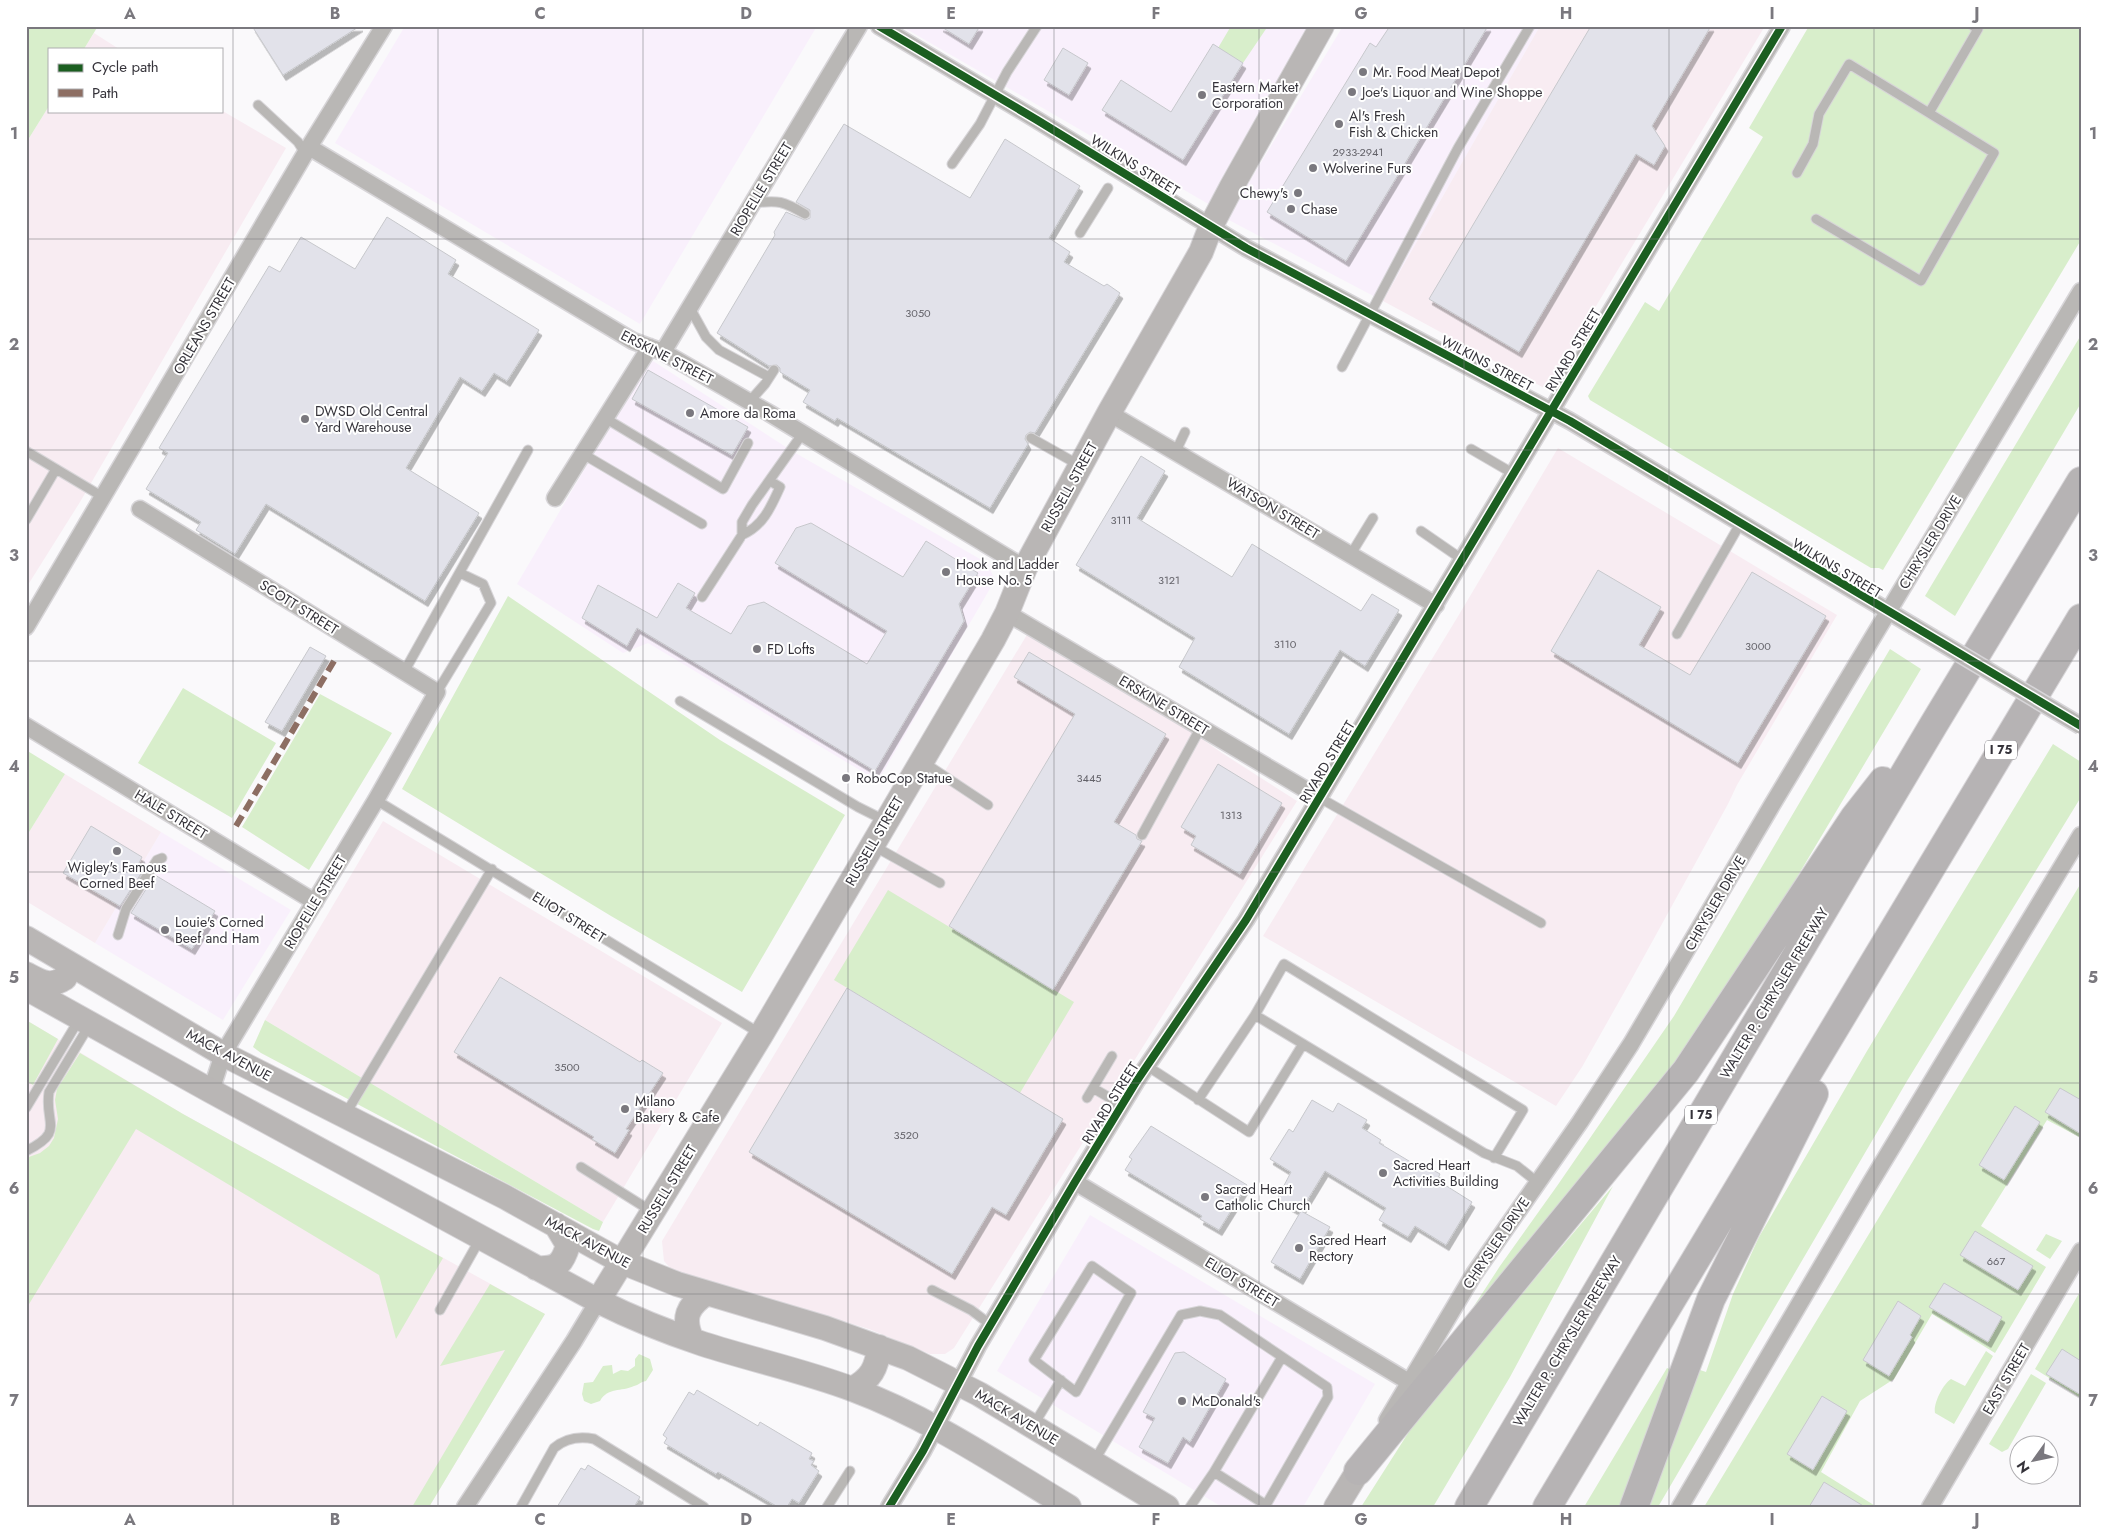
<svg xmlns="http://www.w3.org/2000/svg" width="2107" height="1533" viewBox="0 0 2107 1533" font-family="Jost,sans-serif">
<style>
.commercial{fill:#f9f0fc}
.industrial{fill:#f8ecf2}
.green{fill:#d8eecb}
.building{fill:#e2e2ea;stroke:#c7c8cc;filter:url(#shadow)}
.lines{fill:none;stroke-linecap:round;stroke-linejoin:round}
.lane-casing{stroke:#d7d5d8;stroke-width:11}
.street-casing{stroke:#d7d5d8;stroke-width:19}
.secondary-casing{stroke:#d7d5d8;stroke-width:26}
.highway-casing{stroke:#d7d5d8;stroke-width:30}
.lane{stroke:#b9b7b5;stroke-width:9}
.street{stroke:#b9b7b5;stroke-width:16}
.secondary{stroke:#b9b6b5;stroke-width:24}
.highway{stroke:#b6b3b4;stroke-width:28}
.street-bridge-casing{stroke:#d7d5d8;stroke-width:19;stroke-linecap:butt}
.street-bridge{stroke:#b9b7b5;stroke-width:16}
.quiet{stroke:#8d6e63;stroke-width:6;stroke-dasharray:12 6;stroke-linecap:butt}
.cycleway-casing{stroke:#fff;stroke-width:11}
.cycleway{stroke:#1b5e20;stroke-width:8}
.grid{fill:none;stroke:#7a787e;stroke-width:1;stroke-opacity:0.55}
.poi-dot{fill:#7a787e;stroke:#fff;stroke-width:2}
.labels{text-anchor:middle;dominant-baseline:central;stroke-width:4;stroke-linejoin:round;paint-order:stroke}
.number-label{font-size:11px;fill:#636269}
.shield{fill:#fff;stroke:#727075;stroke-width:1}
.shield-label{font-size:12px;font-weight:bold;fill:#35333a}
.poi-label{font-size:14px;fill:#35333a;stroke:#fff;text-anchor:start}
.street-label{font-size:14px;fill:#35333a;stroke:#fff}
.neatline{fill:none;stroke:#7a787e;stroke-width:2}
.grid-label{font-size:16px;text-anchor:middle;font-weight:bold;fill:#7a787e}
</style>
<defs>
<filter id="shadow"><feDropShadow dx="3" dy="5.5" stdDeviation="0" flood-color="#0004"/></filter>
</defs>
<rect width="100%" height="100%" fill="#faf9fb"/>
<path class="commercial" d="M405,26H817L640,324L335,143Z
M901,26H1318L1217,209Z
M1343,26H1540L1383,301L1227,219Z
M653,361L792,451L987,563L995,580L878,781L648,643L623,653L517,584L641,373Z
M161,832L291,910L223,1020L95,943Z
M1090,1215L1375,1384L1303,1507H1222L997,1371Z"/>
<path class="industrial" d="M1540,26H1765L1546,389L1383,301Z
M94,33L119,49H84Z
M49,106V111H221V110L286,148L80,502L26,588V143Z
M1558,448L1837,615L1737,785L1728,804L1630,982L1582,1067L1556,1106L1263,936L1457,618Z
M1028,633L1178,722L1222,753L1297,801L954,1348L945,1354H930L869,1329L672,1270L664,1261L662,1241Z
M65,774L161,832L95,943L26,901V837Z
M383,821L722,1023L603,1222L265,1020Z
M26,1020L183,1114L545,1314L429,1507H26Z"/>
<path class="green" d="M26,26H98L84,49H49V106L26,143Z
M1231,26H1268L1243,63L1218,48Z
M1809,26H2081V240L1883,570L1879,568H1871L1590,400L1588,396L1645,302L1659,311L1763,137L1749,128Z
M2081,335V403L1955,616L1925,596Z
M508,596L720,740L845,815L742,992L611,916L402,789Z
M1890,649L1921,669L1731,988L1682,1058L1459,1329L1500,1266L1557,1186L1674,1016Z
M183,688L276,743L232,818L138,763Z
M320,694L392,733L309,870L242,827Z
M2053,744L2081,762V797L1907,1081L1658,1507H1647L1700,1370L1706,1372L1733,1294L1759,1237L1867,1051Z
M26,750L65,774L26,837Z
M2081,883V1138L2047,1120L1981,1226L2046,1267L1995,1353L1932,1314L1894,1379L1860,1401L1821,1472L1877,1507H1704Z
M888,890L1074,1002L1020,1093L834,980Z
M26,1020L58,1039L33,1085L26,1081Z
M265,1020L603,1222L599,1231L593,1229L261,1053L253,1047Z
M80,1053L183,1114L443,1258L396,1339L379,1275L136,1129L26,1309V1158L40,1153L49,1146L54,1138L58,1119L55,1100L57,1089Z
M1613,1186L1510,1377L1433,1507H1361L1419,1416Z
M2046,1234L2062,1241L2050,1259L2036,1250Z
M490,1284L545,1314L429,1507H412L505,1350L440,1366Z
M2081,1290V1398L2035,1369Z
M1986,1351L1993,1356L1954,1424L1935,1413C1933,1404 1943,1384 1951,1379L1965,1386Z
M639,1354L650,1359L653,1370L646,1381C640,1382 639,1385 634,1386C621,1392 608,1387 600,1401L591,1404L584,1401L582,1394L584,1383L593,1382L603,1366L612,1365L613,1374L621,1370L628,1371L635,1366V1359Z
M1667,1368L1674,1371L1620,1507H1584Z
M2031,1374L2046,1383L2008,1449L2002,1452L1989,1444Z"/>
<path class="building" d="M252,26H360L283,75Z
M940,26H980L969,44Z
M1390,26H1488L1346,261L1267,212L1370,43L1376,47Z
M1591,26H1711L1652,126L1665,146L1654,165L1636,154L1519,352L1429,299Z
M1213,44L1243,63L1183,160L1102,110L1121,80L1171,112Z
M1063,48L1088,63L1069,95L1044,80Z
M844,124L970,198L1005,139L1080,186L1049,238L1070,252L1064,262L1104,286L1107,284L1120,293L1035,433L1030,432L1026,435L1025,439L1028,444L990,508L837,418L835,421L803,402L810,390L780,372V368L777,365L769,366L717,333L775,235L774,232L786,212L805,220L810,218V210L796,202Z
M387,217L456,260L448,274L539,330L507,381L494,373L482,391L460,377L406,468L479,513L425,601L266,504L235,554L196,530L201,522L146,489L168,453L159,448L269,266L280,272L301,237L355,269Z
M648,370L748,427L732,455L632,399Z
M1141,456L1165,471L1137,518L1232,577L1252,544L1361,611L1372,594L1399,610L1365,666L1340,650L1289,734L1179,667L1195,638L1076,565Z
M811,523L903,577L926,541L978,573L959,604L964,621L875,771L637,628L627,646L582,618L598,585L657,618L678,583L695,593L686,608L731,634L748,606L764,602L867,664L887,631L775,563L796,528Z
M1598,570L1661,607L1639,645L1690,675L1752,572L1826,616L1738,763L1551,651Z
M310,647L326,656L282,731L265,722Z
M1029,652L1166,734L1114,822L1136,835L1137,839L1142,841L1053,990L949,926L1075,714L1014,677Z
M1218,764L1282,803L1240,874L1191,845L1196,836L1181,827Z
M91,826L142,857L138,865L144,869L120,906L63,873Z
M155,875L215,911L192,949L131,913Z
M500,977L640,1062L642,1060L663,1073L626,1129L629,1130L615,1153L592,1139L594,1137L454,1052Z
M847,988L1063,1119L1006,1215L992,1207L952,1274L749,1152Z
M2060,1088L2081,1100V1134L2045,1112Z
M1312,1100L1333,1112L1338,1103L1367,1120L1362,1128L1381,1140L1379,1143L1424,1170L1426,1166L1440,1174L1437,1180L1472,1202L1446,1245L1415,1226L1408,1237L1379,1220L1386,1208L1325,1171L1300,1212L1277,1199L1291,1172L1270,1159L1289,1129L1293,1132Z
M2015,1106L2040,1122L2004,1180L1979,1165Z
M1151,1126L1247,1185L1219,1230L1200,1219L1202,1216L1125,1170L1132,1159L1129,1157Z
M1301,1211L1330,1227L1300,1279L1271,1262Z
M1975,1231L2033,1266L2018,1290L1960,1255Z
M1944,1283L2002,1317L1988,1342L1929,1307Z
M1898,1301L1921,1316L1910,1335L1912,1337L1889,1376L1863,1360Z
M2062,1349L2081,1361V1395L2046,1374Z
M1184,1352L1226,1379L1190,1442L1183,1437L1168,1463L1139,1447L1155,1418L1143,1412L1175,1353Z
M697,1390L758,1426L760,1422L812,1453L809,1459L814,1461L811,1465L819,1471L799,1503L792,1499L787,1507H778L718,1472L716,1474L664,1443L667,1438L663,1435L689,1392L694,1395Z
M1822,1396L1847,1411L1813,1470L1787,1454Z
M588,1465L640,1497L634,1507H557L581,1468L585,1470Z
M1824,1482L1865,1507H1809Z"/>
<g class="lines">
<defs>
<path id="lane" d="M258,105L298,142L305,153
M952,164L980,124L1007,72L1037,26
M1797,173L1813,144L1819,114L1849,64L1929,113
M753,203C779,200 783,201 805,214
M1816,219L1921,281L1994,153L1929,113L1978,29L1973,26
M1080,233L1108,188
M690,308L706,337L719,350L769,377
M1342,367L1458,148L1530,26
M749,402L765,384L774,370
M605,418L723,489L748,443
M1031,438L1079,465
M1471,449L1514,474
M26,451L103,497
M1176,451L1185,432
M583,454L702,524
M26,520L56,469
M1421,531L1463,560
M742,535C763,526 771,507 780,487L770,481
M1351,554L1373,518
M702,597L742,535V522L752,505L803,433
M1677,634L1740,524
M404,672L528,450
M437,692L491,603L483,584L460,573
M680,701L858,807L886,821
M923,762L988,805
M1320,798L1541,923
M376,800L761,1034
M1142,835L1201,727
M872,845L940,883
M118,935L126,909L157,860L162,858
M1255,1015L1284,964L1523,1110L1494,1158
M1147,1066L1249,1132L1303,1044
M1093,1088L1122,1105
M1087,1098L1112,1056
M1198,1100L1255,1015L1484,1153L1517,1166L1537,1182
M26,1108L80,1018
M345,1115L492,869
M26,1151C66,1131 44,1124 49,1092L90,1024
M581,1167L651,1211
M1092,1266L1131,1293L1076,1392L1034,1360Z
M932,1290L971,1310L991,1325
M440,1310L480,1239
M1033,1426L1061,1380
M1093,1463L1181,1315L1200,1311L1220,1315L1327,1387L1328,1397L1266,1505L1214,1472
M521,1507L554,1448C566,1438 579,1436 594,1439L704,1507
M827,1507L850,1471
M1190,1507L1214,1472L1282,1357"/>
<path id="street" d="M879,26L1037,120L1246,248L1570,421L1913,626
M309,147L633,341L663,352L769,413L1025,568
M663,352L859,26
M1109,413L1436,605
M555,498L650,347
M140,509L437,692L376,800L223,1054L211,1091
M1007,613L1320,798
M26,627L309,147L384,26
M26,726L315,902
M1075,1182L1409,1382
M1387,1420L1474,1274L1580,1122L1631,1044L1772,805L2081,291
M465,1507L574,1341L598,1301
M889,1507L923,1451L978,1346L1075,1182L1136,1082L1246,920L1782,26
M1680,1507L1871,1182L2081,835
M1930,1507L2081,1251"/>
<path id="secondary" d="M26,938L223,1054L505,1197L622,1262L677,1284L825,1328L908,1358L979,1394L1167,1507
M26,974C41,982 50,988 65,978L70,964
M26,988L211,1091L598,1301C632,1318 667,1332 703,1344C753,1360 804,1371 852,1389C930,1418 999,1465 1069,1507
M536,1268C557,1269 562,1265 568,1245L556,1225
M598,1301L761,1035L993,640L1007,613L1025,568L1109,413L1201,252L1211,226L1231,188L1322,26
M692,1340C682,1318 687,1306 707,1293
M852,1389C871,1379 877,1368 879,1347
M1336,1507L1358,1471"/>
<path id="highway" d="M1358,1471L1686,1071L1854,818L1883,781
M1469,1507L1934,724L2081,481
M1547,1507L2081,618
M1634,1507L1711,1299L1814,1094"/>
</defs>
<use href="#lane" class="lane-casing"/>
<use href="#street" class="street-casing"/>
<use href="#secondary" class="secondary-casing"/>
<use href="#highway" class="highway-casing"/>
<use href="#lane" class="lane"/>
<use href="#street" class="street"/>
<use href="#secondary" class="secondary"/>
<use href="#highway" class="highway"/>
<defs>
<path id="street-bridge" d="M1913,626L2081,726"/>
</defs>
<use href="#street-bridge" class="street-bridge-casing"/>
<use href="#street-bridge" class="street-bridge"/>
<path class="quiet" d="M236,826L337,656"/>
<defs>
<path id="cycleway" d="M879,26L1037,120L1246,248L1570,421L2081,726
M889,1507L923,1451L978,1346L1075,1182L1136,1082L1246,920L1782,26"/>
</defs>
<use href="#cycleway" class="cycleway-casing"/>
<use href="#cycleway" class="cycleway"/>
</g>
<path class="grid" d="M233,26V1507M438,26V1507M643,26V1507M848,26V1507M1054,26V1507M1259,26V1507M1464,26V1507M1669,26V1507M1874,26V1507M26,239H2081M26,450H2081M26,661H2081M26,872H2081M26,1083H2081M26,1294H2081"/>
<g class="poi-dot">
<circle cx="1363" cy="72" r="5"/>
<circle cx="1352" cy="92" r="5"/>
<circle cx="1202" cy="95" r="5"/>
<circle cx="1339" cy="124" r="5"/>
<circle cx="1313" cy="168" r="5"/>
<circle cx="1298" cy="193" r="5"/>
<circle cx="1291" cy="209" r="5"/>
<circle cx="690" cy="413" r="5"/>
<circle cx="305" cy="419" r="5"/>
<circle cx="946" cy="572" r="5"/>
<circle cx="757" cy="649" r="5"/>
<circle cx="846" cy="778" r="5"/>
<circle cx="117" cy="851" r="5"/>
<circle cx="165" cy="930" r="5"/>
<circle cx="625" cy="1109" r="5"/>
<circle cx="1383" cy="1173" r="5"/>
<circle cx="1205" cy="1197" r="5"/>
<circle cx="1299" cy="1248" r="5"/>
<circle cx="1182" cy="1401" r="5"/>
</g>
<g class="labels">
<g class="number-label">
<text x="1358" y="152">2933-2941</text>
<text x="918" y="313">3050</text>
<text x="1121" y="520">3111</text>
<text x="1169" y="580">3121</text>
<text x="1285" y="644">3110</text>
<text x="1758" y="646">3000</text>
<text x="1089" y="778">3445</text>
<text x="1231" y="815">1313</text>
<text x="567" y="1067">3500</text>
<text x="906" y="1135">3520</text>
<text x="1996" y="1261">667</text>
</g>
<g class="shield">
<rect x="1985" y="740.5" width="32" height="19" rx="4"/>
<rect x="1685" y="1105.5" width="32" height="19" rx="4"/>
</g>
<g class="shield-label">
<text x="2001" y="750">I 75</text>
<text x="1701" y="1115">I 75</text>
</g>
<g class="poi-label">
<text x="1373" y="72">Mr. Food Meat Depot</text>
<text x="1212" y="87">Eastern Market<tspan x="1212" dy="16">Corporation</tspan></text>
<text x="1362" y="92">Joe's Liquor and Wine Shoppe</text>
<text x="1349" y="116">Al's Fresh<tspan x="1349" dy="16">Fish &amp; Chicken</tspan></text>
<text x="1323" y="168">Wolverine Furs</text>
<text x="1288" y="193" text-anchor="end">Chewy's</text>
<text x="1301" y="209">Chase</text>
<text x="315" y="411">DWSD Old Central<tspan x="315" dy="16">Yard Warehouse</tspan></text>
<text x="700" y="413">Amore da Roma</text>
<text x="956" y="564">Hook and Ladder<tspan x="956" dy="16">House No. 5</tspan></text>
<text x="767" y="649">FD Lofts</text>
<text x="856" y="778">RoboCop Statue</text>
<text x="117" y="867" text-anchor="middle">Wigley's Famous<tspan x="117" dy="16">Corned Beef</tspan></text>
<text x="175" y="922">Louie's Corned<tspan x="175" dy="16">Beef and Ham</tspan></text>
<text x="635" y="1101">Milano<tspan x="635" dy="16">Bakery &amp; Cafe</tspan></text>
<text x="1393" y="1165">Sacred Heart<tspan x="1393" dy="16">Activities Building</tspan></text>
<text x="1215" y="1189">Sacred Heart<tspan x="1215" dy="16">Catholic Church</tspan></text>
<text x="1309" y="1240">Sacred Heart<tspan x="1309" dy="16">Rectory</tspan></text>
<text x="1192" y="1401">McDonald's</text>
</g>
<g class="street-label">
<text transform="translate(1135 165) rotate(32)">WILKINS STREET</text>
<text transform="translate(761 189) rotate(-59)">RIOPELLE STREET</text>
<text transform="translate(204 326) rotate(-60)">ORLEANS STREET</text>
<text transform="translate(1573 350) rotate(-59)">RIVARD STREET</text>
<text transform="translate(667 357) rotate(27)">ERSKINE STREET</text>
<text transform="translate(1487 363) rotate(28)">WILKINS STREET</text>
<text transform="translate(1069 487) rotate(-61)">RUSSELL STREET</text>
<text transform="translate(1273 508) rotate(31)">WATSON STREET</text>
<text transform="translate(1930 542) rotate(-59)">CHRYSLER DRIVE</text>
<text transform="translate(1837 568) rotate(31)">WILKINS STREET</text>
<text transform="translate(299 607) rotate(32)">SCOTT STREET</text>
<text transform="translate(1164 705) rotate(31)">ERSKINE STREET</text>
<text transform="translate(1327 762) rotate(-59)">RIVARD STREET</text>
<text transform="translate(171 814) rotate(31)">HALE STREET</text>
<text transform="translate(874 841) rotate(-60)">RUSSELL STREET</text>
<text transform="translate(315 902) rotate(-59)">RIOPELLE STREET</text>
<text transform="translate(1715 903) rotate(-60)">CHRYSLER DRIVE</text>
<text transform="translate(569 917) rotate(32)">ELIOT STREET</text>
<text transform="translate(1774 993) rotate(-59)">WALTER P. CHRYSLER FREEWAY</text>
<text transform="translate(229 1055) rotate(28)">MACK AVENUE</text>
<text transform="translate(1110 1103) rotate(-58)">RIVARD STREET</text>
<text transform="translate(667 1189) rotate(-59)">RUSSELL STREET</text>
<text transform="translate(588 1242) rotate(28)">MACK AVENUE</text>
<text transform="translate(1496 1243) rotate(-56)">CHRYSLER DRIVE</text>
<text transform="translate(1242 1282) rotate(31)">ELIOT STREET</text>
<text transform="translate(1567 1341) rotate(-59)">WALTER P. CHRYSLER FREEWAY</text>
<text transform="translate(2006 1379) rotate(-60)">EAST STREET</text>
<text transform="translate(1017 1417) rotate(31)">MACK AVENUE</text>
</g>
</g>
<rect width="2107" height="1533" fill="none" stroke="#ffffff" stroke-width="55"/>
<rect x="48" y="48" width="175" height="65" fill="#ffffff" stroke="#aeadb0"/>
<rect x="58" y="64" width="25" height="8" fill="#1b5e20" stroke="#aeadb0"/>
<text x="92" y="72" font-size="15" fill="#35333a">Cycle path</text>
<rect x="58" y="89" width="25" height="8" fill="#8d6e63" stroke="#aeadb0"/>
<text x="92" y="98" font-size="15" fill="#35333a">Path</text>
<g transform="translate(2034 1460) rotate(237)"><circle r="24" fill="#ffffff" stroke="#aeadb0"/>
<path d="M0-4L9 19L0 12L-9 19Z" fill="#7a787e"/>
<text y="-8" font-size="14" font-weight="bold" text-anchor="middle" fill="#35333a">N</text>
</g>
<rect x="28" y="28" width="2052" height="1478" class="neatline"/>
<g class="grid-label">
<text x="130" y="19">A</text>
<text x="335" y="19">B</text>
<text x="540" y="19">C</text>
<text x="746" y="19">D</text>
<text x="951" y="19">E</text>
<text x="1156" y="19">F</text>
<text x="1361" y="19">G</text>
<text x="1566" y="19">H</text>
<text x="1772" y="19">I</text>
<text x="1977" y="19">J</text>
<text x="14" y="139">1</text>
<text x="2093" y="139">1</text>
<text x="14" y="350">2</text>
<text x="2093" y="350">2</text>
<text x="14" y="561">3</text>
<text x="2093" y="561">3</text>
<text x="14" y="772">4</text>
<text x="2093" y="772">4</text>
<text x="14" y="983">5</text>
<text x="2093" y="983">5</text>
<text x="14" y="1194">6</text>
<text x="2093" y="1194">6</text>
<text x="14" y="1406">7</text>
<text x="2093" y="1406">7</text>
<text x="130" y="1525">A</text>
<text x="335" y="1525">B</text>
<text x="540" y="1525">C</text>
<text x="746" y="1525">D</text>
<text x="951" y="1525">E</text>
<text x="1156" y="1525">F</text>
<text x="1361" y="1525">G</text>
<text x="1566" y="1525">H</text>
<text x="1772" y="1525">I</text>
<text x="1977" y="1525">J</text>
</g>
</svg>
